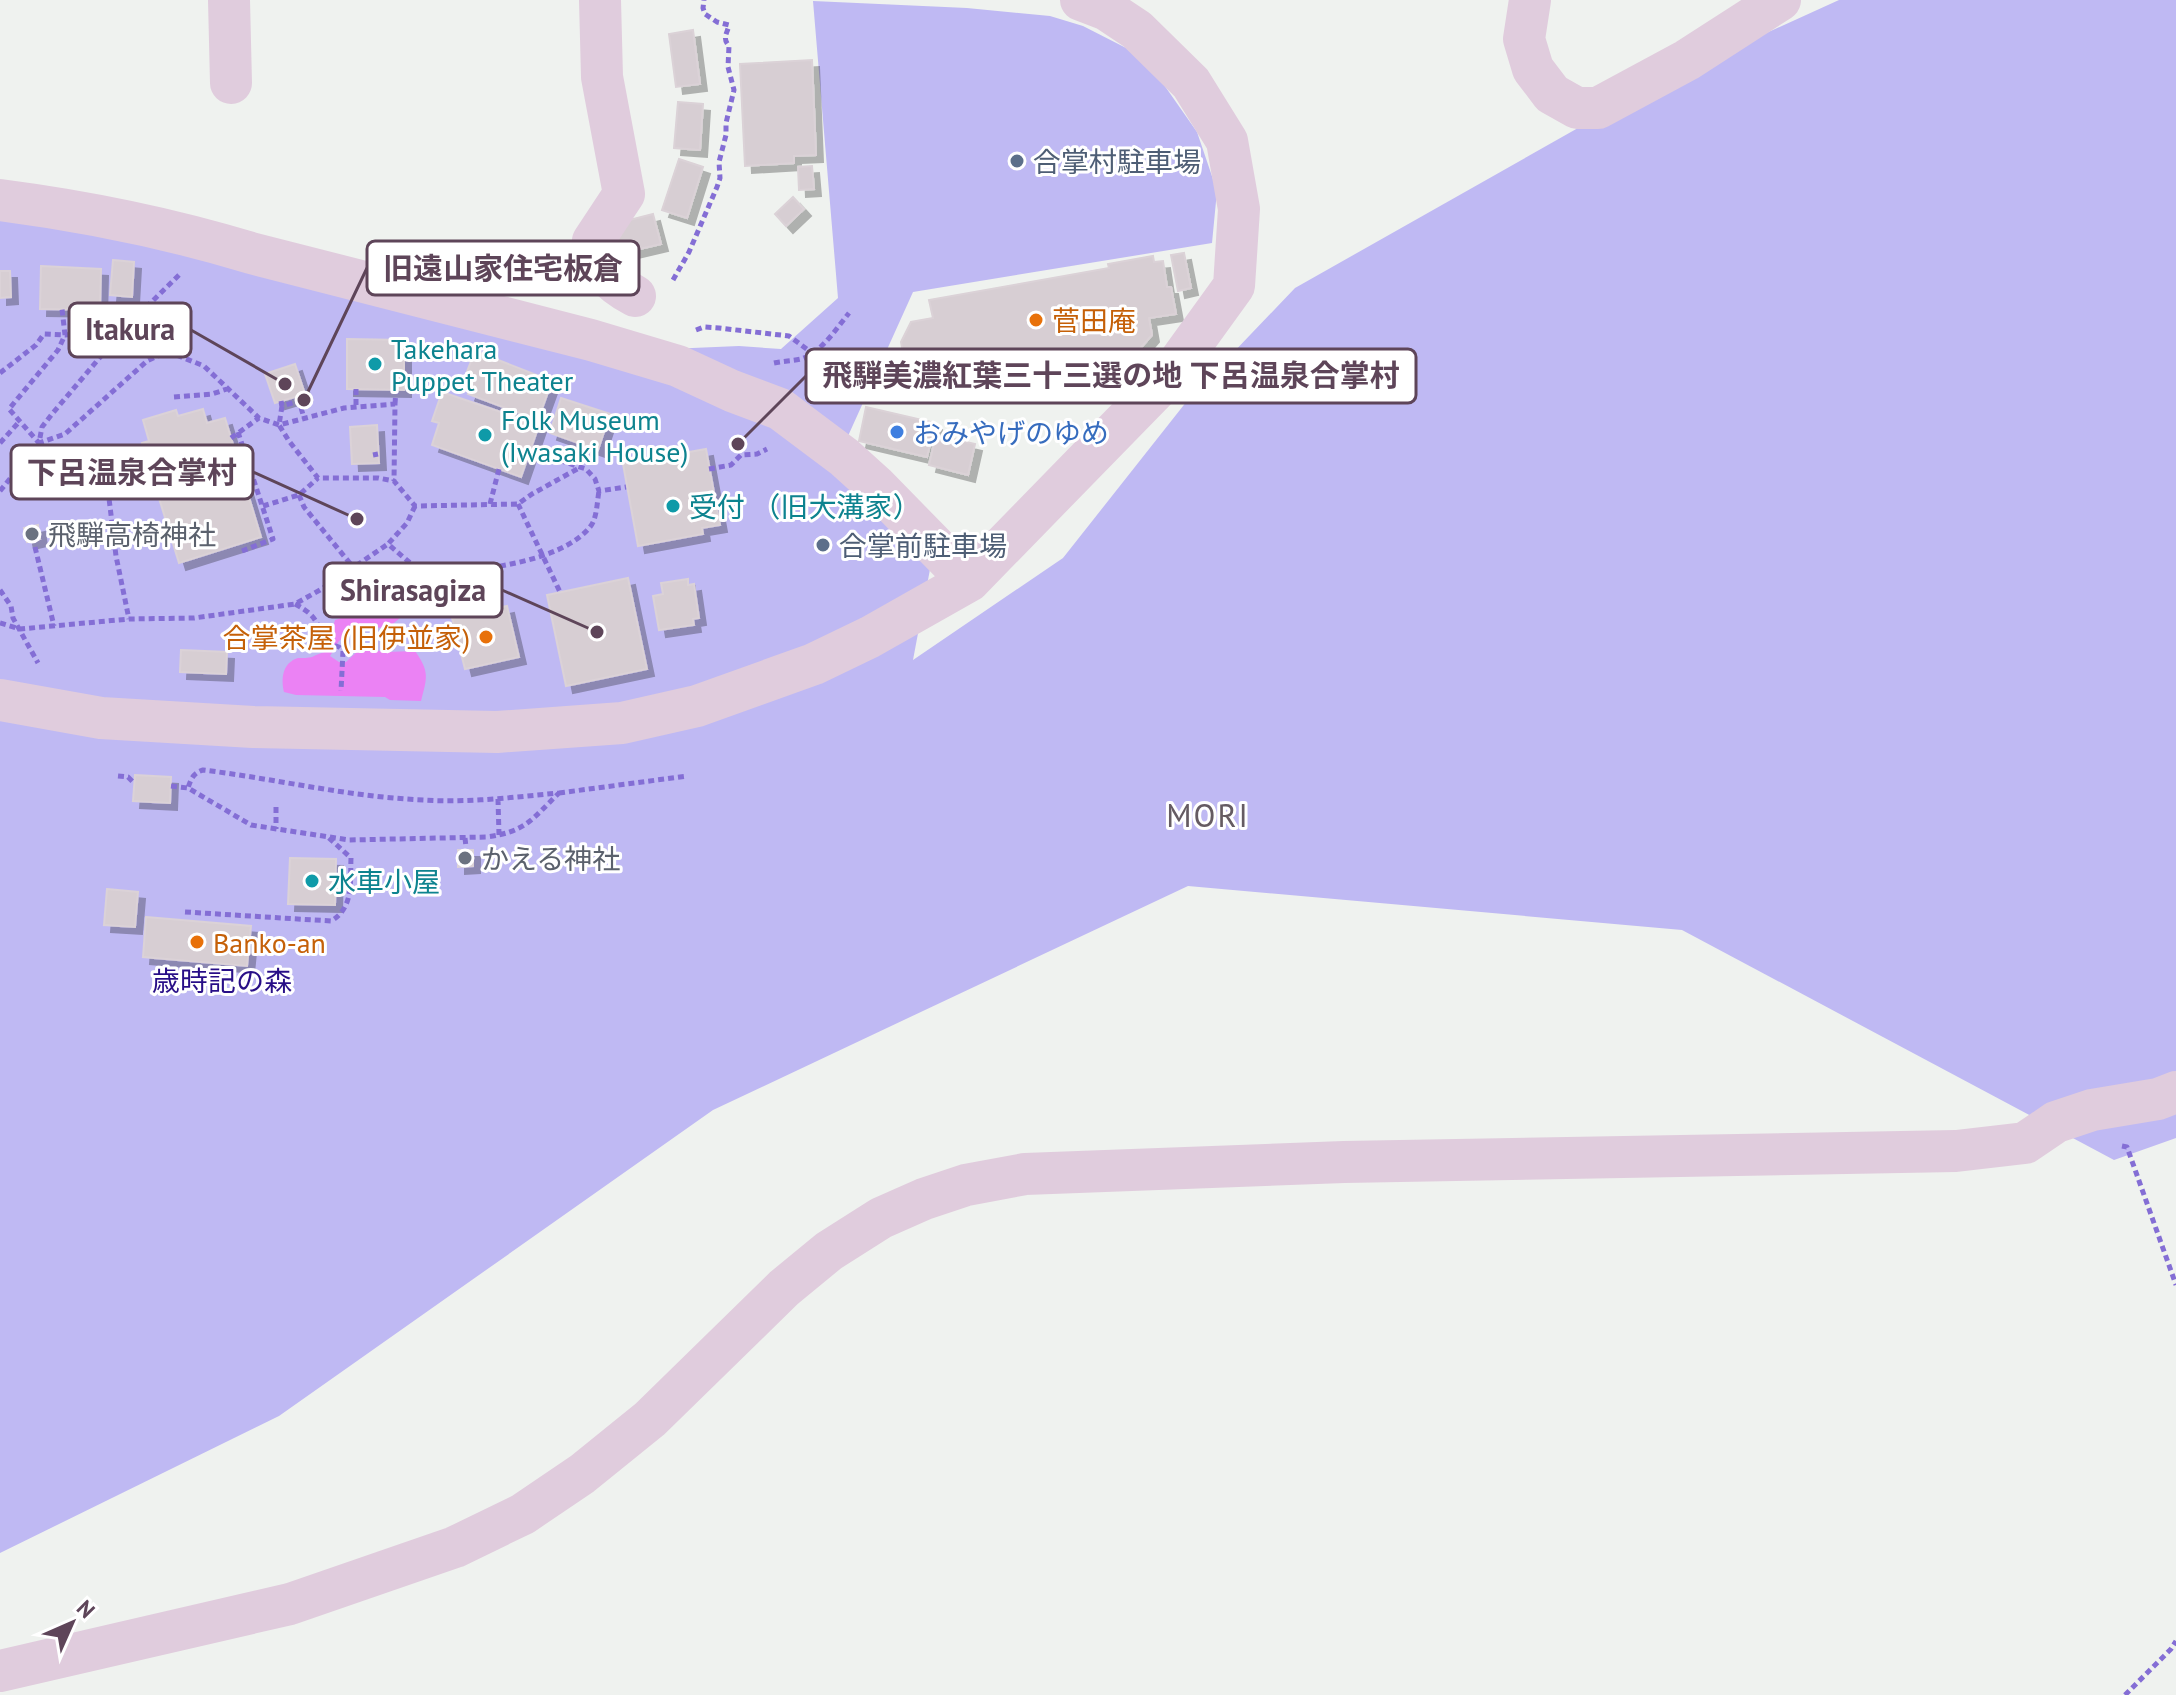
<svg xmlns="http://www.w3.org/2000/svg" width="2176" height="1695" viewBox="0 0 2176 1695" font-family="'PT Sans','Noto Sans JP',sans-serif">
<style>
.green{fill:#bfb9f3}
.water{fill:#eb82f4}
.building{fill:#d7ced3;stroke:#dbd2d7;stroke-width:2;filter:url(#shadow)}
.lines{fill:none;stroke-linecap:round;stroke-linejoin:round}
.path{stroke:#846ed5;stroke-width:5;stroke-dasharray:6 4;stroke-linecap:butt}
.minor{stroke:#e0ccdd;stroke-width:42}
.service-dot{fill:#5c6f8a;stroke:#fff;stroke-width:3}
.food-dot{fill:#e8710a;stroke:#fff;stroke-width:3}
.culture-dot{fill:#0f9aa8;stroke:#fff;stroke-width:3}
.shop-dot{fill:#3f7fe0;stroke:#fff;stroke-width:3}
.worship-dot{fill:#6b7280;stroke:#fff;stroke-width:3}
.labels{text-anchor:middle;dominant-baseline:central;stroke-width:6;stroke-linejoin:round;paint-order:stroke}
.service-label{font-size:28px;fill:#4e5e75;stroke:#fff;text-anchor:start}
.food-label{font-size:28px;fill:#c56008;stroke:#fff;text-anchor:start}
.culture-label{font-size:28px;fill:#0d838f;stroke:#fff;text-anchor:start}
.shop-label{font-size:28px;fill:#366cbe;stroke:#fff;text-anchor:start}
.worship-label{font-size:28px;fill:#5b616d;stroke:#fff;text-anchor:start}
.park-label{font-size:28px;fill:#280e87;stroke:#fff}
.quarter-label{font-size:32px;letter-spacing:2px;fill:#655b62;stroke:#fff}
.leader{fill:none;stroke:#5e4559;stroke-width:3}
.callout-dot{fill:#5e4559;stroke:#fff;stroke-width:3}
.callout{fill:#fff;stroke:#5e4559;stroke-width:3}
.callout-label{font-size:30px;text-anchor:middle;font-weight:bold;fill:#5e4559}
</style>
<defs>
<filter id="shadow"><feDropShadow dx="7" dy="7" stdDeviation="0" flood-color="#0004"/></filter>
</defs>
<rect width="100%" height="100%" fill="#eff2ef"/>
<path class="green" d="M1839,0H2176V1138L2114,1160L1682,930L1188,886L713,1110L279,1416L0,1553V215L669,349L739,346L781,349L838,298L813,1L967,8L1050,16L1083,26L1130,50L1162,82L1197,132L1217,191L1212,243L913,292L848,436L931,564L913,660L1063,558L1187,401L1295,288L1663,80Z"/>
<path class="water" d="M391,600L400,601L407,606V612L388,628L362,627L351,631L339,641L330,656L339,662H346L361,648L386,652L415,651C430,672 427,678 421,701L390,700L385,697L296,695L284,692C281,679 282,663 298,658C302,658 309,658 312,657C316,655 320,653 325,652L332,644L335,635L332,631L335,620L361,612L370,604Z"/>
<path class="building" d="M693,30L700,84L676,87L669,34Z
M812,60L816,155L794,156V163L745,166L740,64Z
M678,102L703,104L700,150L674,148Z
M679,159L703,167L687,218L662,210Z
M812,166L814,189L799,190L798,167Z
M793,197L804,209L786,226L775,214Z
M653,214L661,244L614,255L606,226Z
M1184,253L1191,288L1178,291L1171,255Z
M1153,256L1154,262L1163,261L1167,287H1171L1176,314L1149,318L1152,335L1138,351L967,381L966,370L924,378L920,358L904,360L901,342L911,322L933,318L929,300L1109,268L1108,264Z
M113,260L134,262L132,297L110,295Z
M41,266L101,269L100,310L40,309Z
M0,271H10L11,297L0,298Z
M347,339L404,340V390L347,389Z
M475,351L552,381L538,420L468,394L474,380L465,377Z
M295,364L305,394L275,403L265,374Z
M442,392L539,425L521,477L432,445L439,423L432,421Z
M561,398L610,414L598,450L550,433Z
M866,407L935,423L927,457L859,441Z
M203,409L207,423L225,418L261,537L179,563L142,443L149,441L143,420L176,410L178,416Z
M377,425L379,463L352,464L350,427Z
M936,435L975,444L968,475L929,465Z
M706,449L720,525L702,528L703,534L638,546L623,464Z
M38,525L40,539L27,542L24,528Z
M628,578L647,669L566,686L547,595Z
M688,579V585L694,584L699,618L693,619L694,625L659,630L653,596L663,594L661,583Z
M507,606L519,657L465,669L452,618Z
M181,650L227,652L226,674L180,672Z
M135,775L171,777L170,803L133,801Z
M458,850H473V866L458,867Z
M290,858L336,859L335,905L288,904Z
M107,889L138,892L135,927L104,925Z
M146,917L251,926L247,966L143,957Z"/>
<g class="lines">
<path class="path" d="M179,275L124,329L52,414L42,427L39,443L65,434L147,361L162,354H174L204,366L259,418L279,425L344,408L395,404L394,481
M673,280L689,252L717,187L720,178L719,162L726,135V123L734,90L728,67L729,46C722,38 727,34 729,25L717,22L705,14L703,8L704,0
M696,330L704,327L719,328L789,336L812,353
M774,363C783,361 792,361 801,359C821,353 836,329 849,313
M0,373L36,345L44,334L65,335L105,331L118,336
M356,389V407
M174,397L212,394L227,389
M281,401L282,406L299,401L304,418
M395,404L396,390
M282,406L279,425L289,441L318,478H378L394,481L415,506L518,504L532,494L579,468
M238,432L273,539L242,551
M231,438L259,418
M0,443L19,422
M531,451L586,469L595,479L599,491L626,487
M373,455L378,454
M709,469L731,465L741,455L757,454L767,449
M108,490L116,556L129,619
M0,491L39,443L9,409L58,350L65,335L62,309
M299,495L304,507L353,567
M490,504L499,469
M518,504L560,592
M263,506L299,495L318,478
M415,506L407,523L388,544L409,562L430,575C475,570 560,564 590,527C597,519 597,502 599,491
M35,547L54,626
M0,590L11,606L13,618L38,663
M295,604C321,618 314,623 327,643L339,647L343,651L341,691
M0,623L20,629L129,619L194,618L295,604L320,590L388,544
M118,776L128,777L134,783
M171,786L188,788L251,825L349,840L486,837C526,832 532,819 559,793C515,797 469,803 424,800C349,797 277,779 203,770C193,773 191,779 188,788
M559,793L687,776
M498,799L499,835
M276,807V829
M465,838L466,847
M185,912L331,921C354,908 350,882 351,858L328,837
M2122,1146L2127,1147L2176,1285
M2125,1695L2171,1649L2176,1641"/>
<path class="minor" d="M229,0L231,83
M600,0L602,77L624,194L593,241C600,272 608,281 635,296
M1530,0L1524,39L1533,69L1552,94L1577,108H1598L1687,60L1780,0
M0,200C85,211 169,228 251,253L591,340L678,366L732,391L780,409L844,457L875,485L969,581
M0,700L101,718L253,727L497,732L622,723L697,706L814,664L870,637L969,581L1169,376L1234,286L1239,209L1227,141L1191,83L1137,30L1107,10L1081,0
M0,1671L290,1604L455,1547L523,1514L582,1474L650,1419L784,1288L829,1251L881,1218L924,1199L966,1185L1025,1174L1344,1162L1956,1151L2025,1143L2056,1122L2092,1110L2158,1099L2176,1092"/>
</g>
<g class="service-dot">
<circle cx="1017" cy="161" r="8"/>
<circle cx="823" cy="545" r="8"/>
</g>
<g class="food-dot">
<circle cx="1036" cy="320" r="8"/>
<circle cx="486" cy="637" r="8"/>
<circle cx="197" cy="942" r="8"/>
</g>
<g class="culture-dot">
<circle cx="375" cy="364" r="8"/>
<circle cx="485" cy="435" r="8"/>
<circle cx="673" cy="506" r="8"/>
<circle cx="312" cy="881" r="8"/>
</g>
<circle class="shop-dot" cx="897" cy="432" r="8"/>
<g class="worship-dot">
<circle cx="32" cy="534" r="8"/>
<circle cx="465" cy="858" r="8"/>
</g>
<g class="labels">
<g class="service-label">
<text x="1033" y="161">合掌村駐車場</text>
<text x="839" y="545">合掌前駐車場</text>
</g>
<g class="food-label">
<text x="1052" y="320">菅田庵</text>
<text x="470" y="637" text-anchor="end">合掌茶屋 (旧伊並家)</text>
<text x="213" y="942">Banko-an</text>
</g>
<g class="culture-label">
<text x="391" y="348">Takehara<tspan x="391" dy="32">Puppet Theater</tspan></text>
<text x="501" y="419">Folk Museum<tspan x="501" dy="32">(Iwasaki House)</tspan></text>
<text x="689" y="506">受付 （旧大溝家）</text>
<text x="328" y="881">水車小屋</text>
</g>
<g class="shop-label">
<text x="913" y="432">おみやげのゆめ</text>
</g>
<g class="worship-label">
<text x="48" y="534">飛騨高椅神社</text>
<text x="481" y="858">かえる神社</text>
</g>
<g class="park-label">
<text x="222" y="980">歳時記の森</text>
</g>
<g class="quarter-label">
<text x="1208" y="815">MORI</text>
</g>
</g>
<path class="leader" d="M304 400L367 268M285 384L191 330M738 444L806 376M357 519L253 472M597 632L502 590"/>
<g class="callout-dot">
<circle cx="304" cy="400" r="8"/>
<circle cx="285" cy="384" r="8"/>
<circle cx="738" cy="444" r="8"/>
<circle cx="357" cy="519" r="8"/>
<circle cx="597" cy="632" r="8"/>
</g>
<g class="callout">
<rect x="367" y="241" width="272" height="54" rx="8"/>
<rect x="69" y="303" width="122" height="54" rx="8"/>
<rect x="806" y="349" width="610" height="54" rx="8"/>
<rect x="11" y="445" width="242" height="54" rx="8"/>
<rect x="324" y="563" width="178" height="54" rx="8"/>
</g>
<g class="callout-label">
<text x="503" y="279">旧遠山家住宅板倉</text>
<text x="130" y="340">Itakura</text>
<text x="1111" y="386">飛騨美濃紅葉三十三選の地 下呂温泉合掌村</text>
<text x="132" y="483">下呂温泉合掌村</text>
<text x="413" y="601">Shirasagiza</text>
</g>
<g transform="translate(72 1623) rotate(45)" stroke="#ffffff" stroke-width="6" paint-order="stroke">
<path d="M0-6L14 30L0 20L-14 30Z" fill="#5e4559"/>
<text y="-12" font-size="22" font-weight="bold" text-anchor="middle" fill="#5e4559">N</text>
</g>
</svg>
